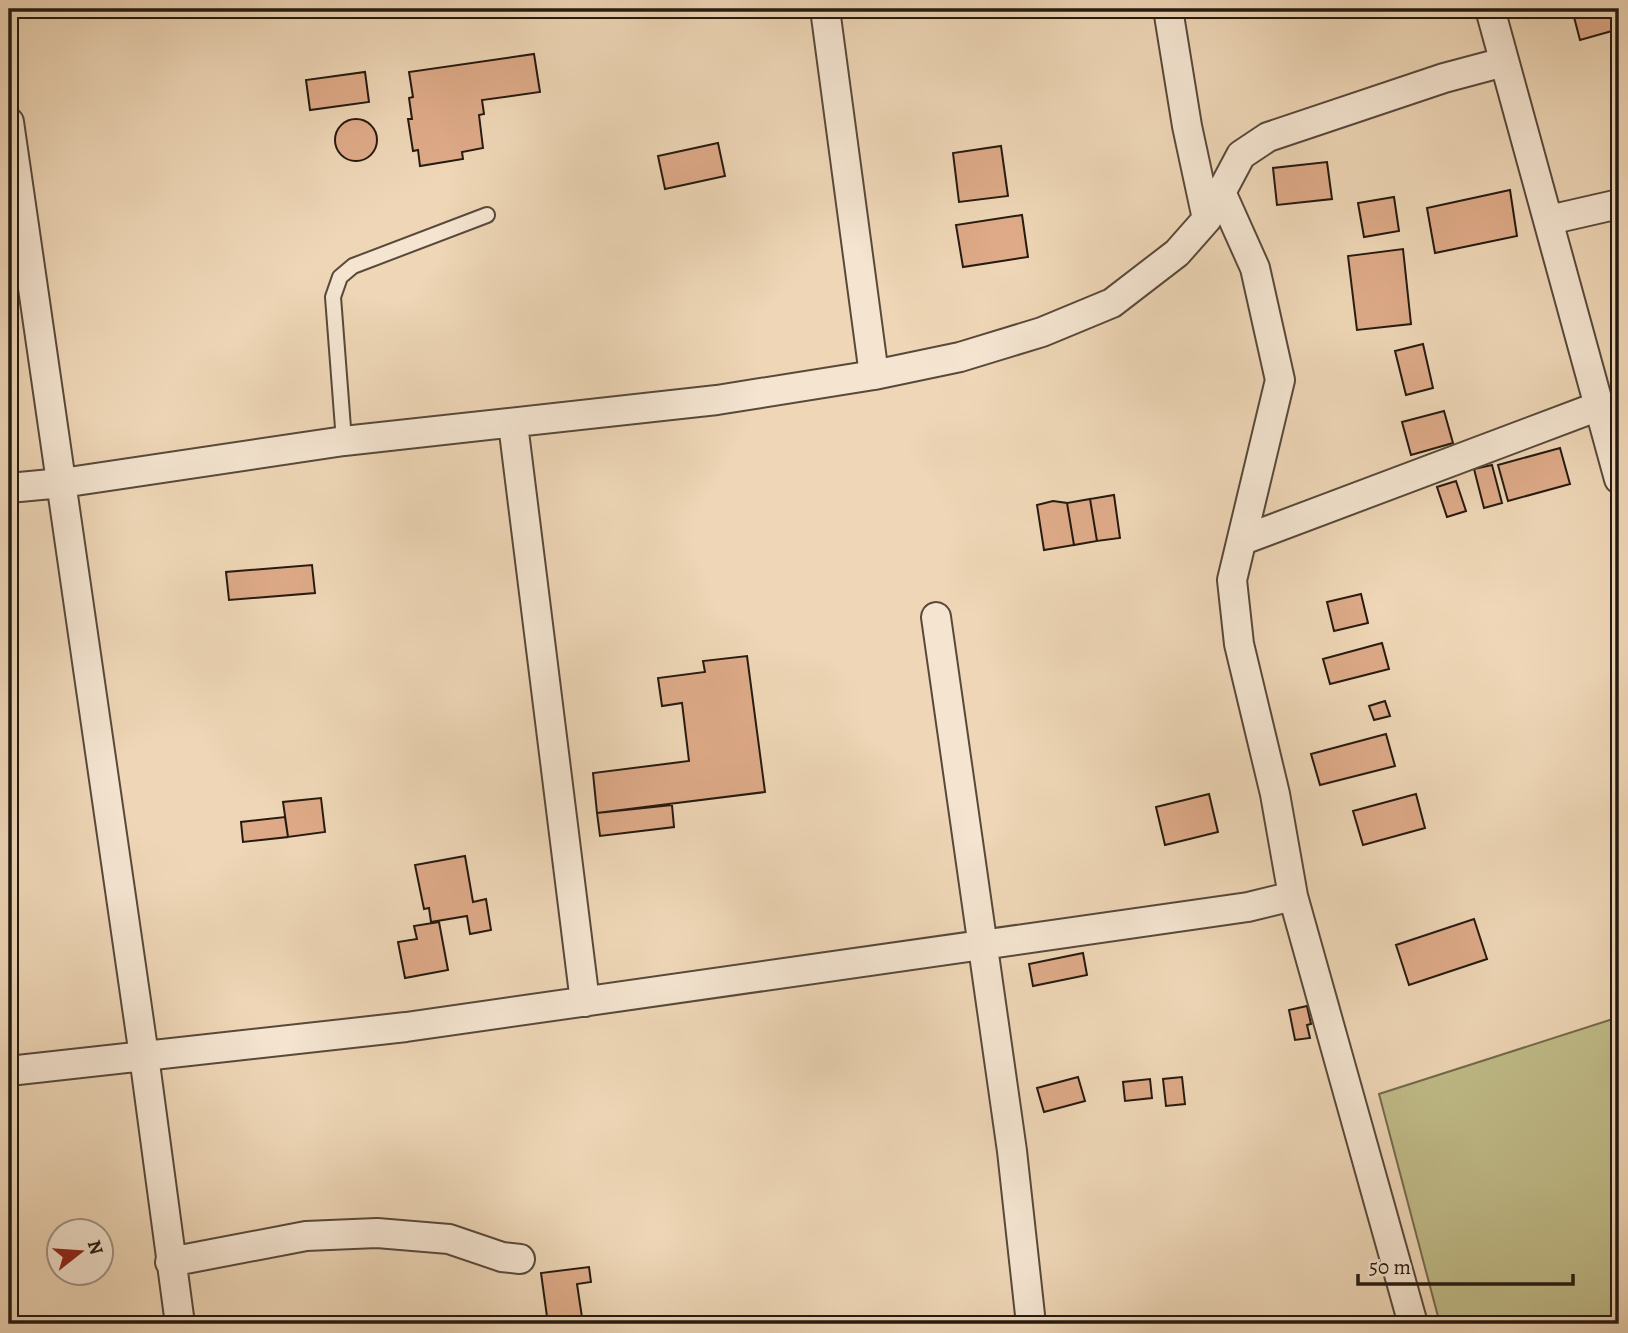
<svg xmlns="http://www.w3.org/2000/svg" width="1628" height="1333" viewBox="0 0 1628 1333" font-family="Alegreya,serif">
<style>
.green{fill:#c0bc89;stroke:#736b4c;stroke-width:2}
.building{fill:#deaa88;stroke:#261a10;stroke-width:2}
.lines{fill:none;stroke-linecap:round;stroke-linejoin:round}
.lane-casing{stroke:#58493a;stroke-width:18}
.street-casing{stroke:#58493a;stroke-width:32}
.lane{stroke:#f4e4d0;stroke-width:14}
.street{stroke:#f4e4d0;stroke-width:28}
</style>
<rect width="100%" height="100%" fill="#eed6b6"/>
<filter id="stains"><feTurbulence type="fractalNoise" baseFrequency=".00286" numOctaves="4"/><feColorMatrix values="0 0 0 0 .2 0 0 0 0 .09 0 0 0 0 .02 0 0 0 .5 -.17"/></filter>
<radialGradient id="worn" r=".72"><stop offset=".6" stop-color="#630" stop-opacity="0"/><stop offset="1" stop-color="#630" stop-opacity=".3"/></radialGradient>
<path class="green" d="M1619,1017V1324H1440L1379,1094Z"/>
<path class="building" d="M1604,9H1615L1619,29L1580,40L1574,17Z
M534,54L540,92L482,100L484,114L479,115L483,148L462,152L463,159L420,166L418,150L413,151L408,119H412L409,98L413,97L409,72Z
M365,72L369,102L310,110L306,80Z
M335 140a21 21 0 1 1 42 0a21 21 0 1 1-42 0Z
M718,143L725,176L665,189L658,156Z
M1001,146L1008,196L959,202L953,153Z
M1327,162L1332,199L1277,205L1273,168Z
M1510,190L1517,236L1435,253L1427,208Z
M1394,197L1399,231L1364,237L1358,203Z
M1022,215L1028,257L963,267L956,225Z
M1403,249L1411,324L1357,330L1348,256Z
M1423,344L1433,388L1406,395L1395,351Z
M1444,411L1453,443L1411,455L1402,422Z
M1560,448L1570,484L1508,501L1498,465Z
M1492,465L1502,503L1484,508L1474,469Z
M1456,481L1466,511L1447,517L1437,487Z
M1114,495L1120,538L1097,541L1090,499Z
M1090,499L1097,541L1074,545L1067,503Z
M1053,501L1067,503L1074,545L1044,550L1037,505Z
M312,565L315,593L229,600L226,572Z
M1361,594L1368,623L1334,631L1327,602Z
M1382,643L1389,669L1330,684L1323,659Z
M747,656L765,792L597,813L593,773L689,761L682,703L662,706L658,678L705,672L703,661Z
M1385,701L1390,716L1374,720L1369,706Z
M1386,734L1395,766L1320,785L1311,754Z
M1209,794L1218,832L1165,845L1156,807Z
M1416,794L1425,828L1363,845L1353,811Z
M321,798L325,832L288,837L283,802Z
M672,805L674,827L600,836L597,813Z
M285,817L288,837L243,842L241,822Z
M465,856L473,902L486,899L491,930L470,934L467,916L431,922L429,908L424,909L415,865Z
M1474,919L1487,959L1409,985L1396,945Z
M439,922L448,970L405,978L398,942L417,939L414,926Z
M1083,953L1087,975L1033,986L1029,964Z
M1307,1006L1311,1024L1307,1025L1310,1038L1295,1040L1289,1010Z
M1078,1077L1085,1101L1044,1112L1037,1088Z
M1182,1077L1185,1104L1166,1106L1163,1079Z
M1150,1079L1152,1098L1125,1101L1123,1082Z
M589,1267L591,1282L577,1284L583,1324H548L541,1273Z"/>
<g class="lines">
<defs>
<path id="lane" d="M344,441L333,297L340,277L353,266L487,215"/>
<path id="street" d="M825,9L874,375
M1168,9L1187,126L1207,219
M1490,9L1619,479
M9,122L144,1056L180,1324
M1221,192L1255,268L1280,380L1232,580L1239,644L1275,794L1293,896L1413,1324
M1549,220L1619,204
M513,424L585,1002
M9,488L62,483L344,441L717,400L874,375L960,357L1042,332L1112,303L1177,253L1207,219L1241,155L1268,137L1444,78L1504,62
M1243,540L1599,406
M936,617L1012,1151L1031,1324
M9,1071L406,1027L1248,907L1293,896
M170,1262L306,1236L377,1233L449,1239L502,1257L520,1259"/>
</defs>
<use href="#lane" class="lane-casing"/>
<use href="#street" class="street-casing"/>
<use href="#lane" class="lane"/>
<use href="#street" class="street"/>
</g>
<rect width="1628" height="1333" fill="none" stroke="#eed6b6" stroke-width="35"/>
<rect x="10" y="10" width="1607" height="1312" fill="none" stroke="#261a10" stroke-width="3.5"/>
<rect x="18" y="18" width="1593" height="1298" fill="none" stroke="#261a10" stroke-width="2"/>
<g transform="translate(80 1252) rotate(73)"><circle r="33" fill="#f4e4d0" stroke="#a29383" stroke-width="2"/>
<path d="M0-5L12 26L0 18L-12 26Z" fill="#8f2418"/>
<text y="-10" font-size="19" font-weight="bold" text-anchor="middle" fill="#261a10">N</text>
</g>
<path d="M1358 1274v10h215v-10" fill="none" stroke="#261a10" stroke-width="3.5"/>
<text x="1369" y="1274" font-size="21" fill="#261a10" stroke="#f4e4d0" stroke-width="5" paint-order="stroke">50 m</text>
<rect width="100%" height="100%" filter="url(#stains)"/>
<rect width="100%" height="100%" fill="url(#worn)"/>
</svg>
